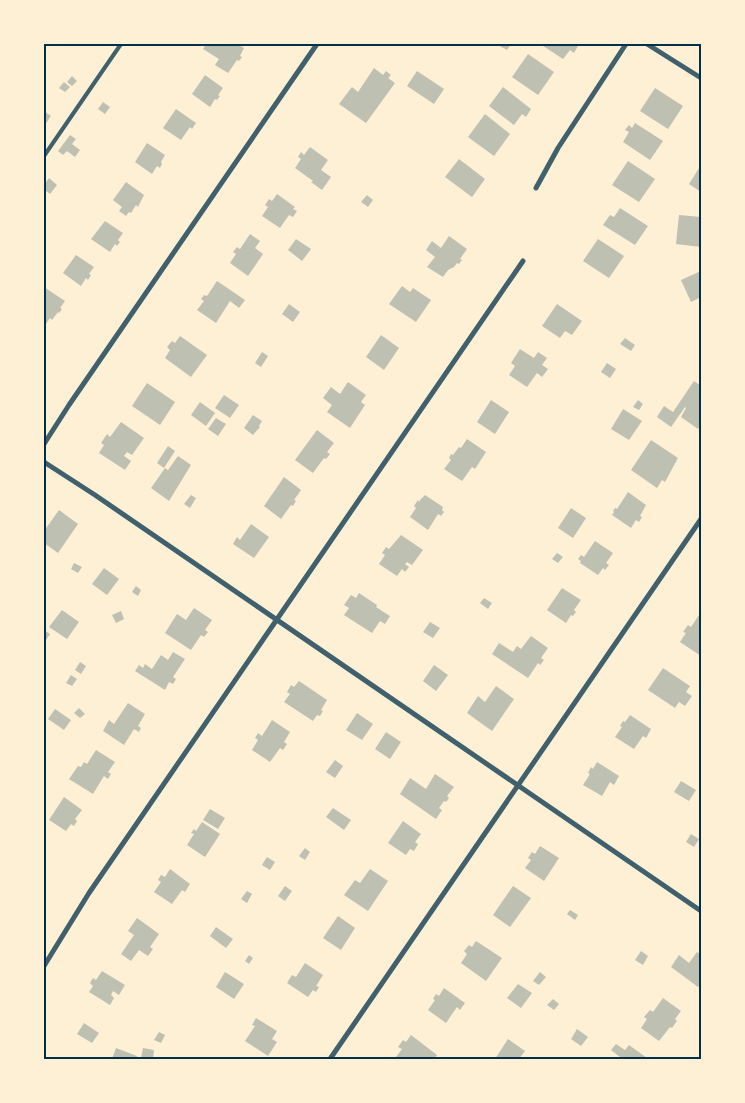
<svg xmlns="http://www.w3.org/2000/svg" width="745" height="1103" viewBox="0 0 745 1103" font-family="Ubuntu,sans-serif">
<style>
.building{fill:#bec0b2}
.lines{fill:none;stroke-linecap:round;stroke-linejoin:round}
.service{stroke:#3f606c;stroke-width:4}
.minor{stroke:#3f606c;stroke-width:5}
.neatline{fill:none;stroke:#003049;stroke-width:2}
</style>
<rect width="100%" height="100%" fill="#fdf0d5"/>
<path class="building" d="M206,44H237L244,48L240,56L242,57L239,61L237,60L228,73L215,65L219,59L203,49Z
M496,44H511L507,50Z
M540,44H575L578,46L574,53L570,50L563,59Z
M528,54L554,72L538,95L512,77Z
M374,68L383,75L386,71L391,75L388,78L395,83L366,123L339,104L352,87L358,92Z
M417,71L444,89L434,104L407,86Z
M205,75L223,88L218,95L220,96L217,100L215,99L210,107L192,94Z
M72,76L77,81L72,86L67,82Z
M64,82L70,87L65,92L59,88Z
M503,87L531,109L526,117L522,114L514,125L489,106Z
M655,88L683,106L668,129L640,111Z
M103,102L110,107L105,114L98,109Z
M176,109L196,123L192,129L190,127L181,140L163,128Z
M44,111L51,116L44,126Z
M485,114L510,134L494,156L468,137Z
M635,123L663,141L650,160L623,142L629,132L625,130L629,125L632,128Z
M70,135L76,139L72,144L80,150L75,157L67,151L63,155L58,151Z
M147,143L165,155L161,162L162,164L160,168L157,166L152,174L135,162Z
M310,147L328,160L321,170L331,177L322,190L311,182L313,181L295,168L301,159L298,157L301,152L304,155Z
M459,159L485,179L472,197L445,177Z
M628,161L655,179L639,202L612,185Z
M701,165V192L689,184Z
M49,178L57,185L50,194L44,189V185Z
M126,182L144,195L138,207L136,205L131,213L129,212L126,216L119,211L122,207L113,200Z
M277,194L295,207L293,209L297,211L293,217L289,215L280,228L262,216L268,207L265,205L269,199L272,201Z
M367,195L373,200L368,207L361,202Z
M620,208L648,226L635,245L603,225L610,215L614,217Z
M679,215L701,217V247L676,244Z
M105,221L123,233L118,240L120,242L117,246L115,244L110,252L91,239Z
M250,234L260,241L255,248L263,254L248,276L230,263L236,254L233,252L237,247L240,249Z
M449,236L467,249L460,259L462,260L459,264L457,263L454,267L448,270L443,277L427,267L435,257L426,250L432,241L441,248Z
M296,239L311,249L302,261L288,250Z
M598,239L624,256L609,278L583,261Z
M76,255L94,267L89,274L91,275L88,280L86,278L81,286L63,273Z
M701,271V297L691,302L681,280Z
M217,281L245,300L239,308L230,301L216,323L197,310L204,301L201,299L204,295L207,296Z
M402,286L410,292L413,288L431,300L416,322L389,304Z
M44,287L65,301L60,308L62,309L59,313L58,312L52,320L50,318L46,324L44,322Z
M289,304L300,312L293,322L282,314Z
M557,304L582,321L572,335L565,331L560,338L542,326Z
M381,335L399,348L384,370L366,357Z
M180,336L207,355L191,377L165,358L170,350L167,347L172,341L175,343Z
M625,338L635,345L631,351L620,344Z
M520,349L534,358L538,352L547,358L542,365L548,369L542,377L537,373L527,387L509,375L515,366L511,363Z
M262,352L268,356L261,367L255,363Z
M607,363L616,369L610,378L601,372Z
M694,381L701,386V424L698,429L681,417L686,408L685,407L671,427L657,417L664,406L673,412Z
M348,382L366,395L361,402L365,405L350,428L327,412L332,405L323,398L331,387L340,394Z
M147,383L175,402L160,425L132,406Z
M224,395L239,405L230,418L215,408Z
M491,400L509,412L495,434L477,422Z
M638,400L643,404L639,410L633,407Z
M200,402L215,413L206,426L191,415Z
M623,409L642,421L629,440L611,429Z
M253,415L262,421L259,426L260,427L253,435L244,428Z
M216,418L226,424L218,436L208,429Z
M121,422L144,438L132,455L127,452L124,456L131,461L125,470L99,453L104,445L101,443L107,434L110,437Z
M317,430L334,443L327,452L330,454L326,459L324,458L313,473L295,460Z
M467,439L486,452L475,469L472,467L462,481L444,469L451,460L449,458L451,454L453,455L459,447L461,448Z
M651,440L678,458L665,482L662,480L657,488L631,470Z
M168,446L175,451L164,468L157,463Z
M178,456L191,465L169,501L151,488L165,468L168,470Z
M284,477L301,490L294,500L296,501L293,506L291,505L281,519L264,506Z
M628,492L646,505L640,516L642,517L639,522L636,520L631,528L612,515L614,512L613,511L615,508L617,509Z
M191,495L196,498L190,508L184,504Z
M425,495L443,507L442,510L444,512L441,516L438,514L428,530L410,517L416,508L414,506L418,500L420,502V500Z
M571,508L586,518L573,538L558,528Z
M59,510L78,524L58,553L44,543V531Z
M251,524L269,537L254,558L233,544L237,537L240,540Z
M401,535L423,550L412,565L407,562L405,564L409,567L405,572L402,569L397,576L379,564L385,555L382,553L386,547L389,549Z
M595,541L613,553L606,563L609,565L605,570L603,568L598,575L580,563L581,561L578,559L581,555L584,557Z
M557,553L563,557L558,563L552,559Z
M74,563L82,567L78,573L71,569Z
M104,568L119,579L107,595L92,584Z
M136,586L141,590L138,596L132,592Z
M562,588L581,600L574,610L576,612L573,616L571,615L566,623L547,610Z
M359,593L377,605L376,607L390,616L385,624L380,621L372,633L344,615L349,608L344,605L351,595L356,598Z
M484,598L492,603L488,609L480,603Z
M194,608L212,620L205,630L208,632L204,637L201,635L191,650L165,633L177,614L186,620Z
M62,610L79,622L67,639L49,627Z
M121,611L124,619L116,623L112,615Z
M701,612V656L680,642L686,633L683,632L688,625L691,627Z
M430,622L440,628L433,638L423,632Z
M44,630L50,634L44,643Z
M531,636L548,648L541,658L544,660L540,665L538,663L528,678L492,654L499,643L513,652L517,646L521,649Z
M173,652L185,659L173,677L176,679L173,684L169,682L165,690L135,671L139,665L143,668L145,664L152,669L161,655L168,660Z
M80,662L86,666L81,674L75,670Z
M434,665L448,675L436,691L423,681Z
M663,668L690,686L686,692L692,696L685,706L679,702L675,708L648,690Z
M71,675L77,679L72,686L66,683Z
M299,681L327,700L321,710L323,711L320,716L317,715L313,721L284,702L290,694L287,692L291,685L294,687Z
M496,686L514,699L492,731L467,713L478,696L485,702Z
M128,703L145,714L138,726L141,728L139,732L134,729L124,745L103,731L109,720L114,724Z
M79,708L85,714L80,718L74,713Z
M55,709L71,720L64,730L48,719Z
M357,713L373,724L362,740L346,730Z
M630,715L651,729L646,738L643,736L634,749L615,737L622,727L620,726L623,721L625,722Z
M272,720L290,732L284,742L287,744L283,750L280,748L270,762L252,750L258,740L255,738L258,733L262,736Z
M386,732L401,742L390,759L375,749Z
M96,750L115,762L108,772L111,774L108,779L104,776L93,794L69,779L78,766L81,767L84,762L87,764Z
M335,760L343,766L335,778L326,772Z
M597,762L619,776L614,785L610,782L602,796L583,785L590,774L588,773L591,767L593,769Z
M435,774L454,787L447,796L449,798L446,802L444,801L439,808L442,810L436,819L400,794L410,778L426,789Z
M681,781L696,790L689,801L674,792Z
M64,797L82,810L75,819L77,821L74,826L71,824L66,831L49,820Z
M333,808L351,820L344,830L326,817Z
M210,809L225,818L218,829L203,820Z
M403,821L421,834L415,842L418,844L414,851L410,849L406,855L388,843Z
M202,822L220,834L205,857L187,845L194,834L191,833L194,829L196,831Z
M691,834L699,839L694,847L686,842Z
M540,846L559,858L544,881L525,868L531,860L528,858L532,852L535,854Z
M305,848L310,852L305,860L299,856Z
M267,857L275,862L270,870L262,865Z
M170,869L190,884L185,892L182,890L172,904L154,892L161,882L158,880L161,875L165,877Z
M370,869L388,881L368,911L344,895L355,880L360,883Z
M285,886L292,891L285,901L278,896Z
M513,886L531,898L510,927L493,915Z
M247,891L252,894L247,903L241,899Z
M570,910L578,915L575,920L567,914Z
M338,916L355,928L341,950L323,938Z
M137,918L159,934L150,947L153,949L148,956L139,950L131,961L121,954L134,935L128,931Z
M216,927L233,939L226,948L210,936Z
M476,941L502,958L486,981L461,963L467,954L464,951L469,945L472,947Z
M641,951L648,956L643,965L635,960Z
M697,952L701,955V983L698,987L671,967L679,955L689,963Z
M249,955L253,958L249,964L245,961Z
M305,963L323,975L316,986L319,987L316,992L313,990L308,997L287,983L292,975L296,977Z
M102,971L125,985L119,995L113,991L111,995L114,998L110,1005L89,992L93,986L90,983L93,978L96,980Z
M225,972L244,984L234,999L216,987Z
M540,972L546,977L539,985L533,981Z
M518,984L532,993L521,1008L507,998Z
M444,988L465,1003L460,1010L457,1007L446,1023L428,1010L435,1000L433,999L436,994L439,996Z
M663,998L681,1011L675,1019L677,1021L672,1028L670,1027L659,1041L641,1028L647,1019L644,1017L650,1010L653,1012Z
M553,999L559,1004L554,1010L547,1005Z
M256,1018L277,1031L272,1039L277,1042L268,1056L245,1041L255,1026L252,1025Z
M84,1023L99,1033L92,1043L77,1034Z
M577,1029L588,1037L581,1046L571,1039Z
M159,1032L165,1035L161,1043L154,1040Z
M411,1035L437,1055L434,1059H398L396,1057L402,1049L398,1047L403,1040L406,1042Z
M508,1039L525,1051L519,1059H495Z
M616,1044L625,1050L629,1045L647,1058L619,1059L620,1057L611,1050Z
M116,1048L137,1056L136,1059H112Z
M143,1048L154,1050L153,1059L141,1058Z"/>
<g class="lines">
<path class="service" d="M44,156L121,44"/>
<path class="minor" d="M647,44L701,78
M536,188L558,148L626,44
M44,444L69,405L317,44
M44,462L95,495L701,911
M44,966L89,893L523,261
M330,1059L701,519"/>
</g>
<rect width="745" height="1103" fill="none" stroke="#fdf0d5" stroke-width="90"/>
<rect x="45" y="45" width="655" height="1013" class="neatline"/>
</svg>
